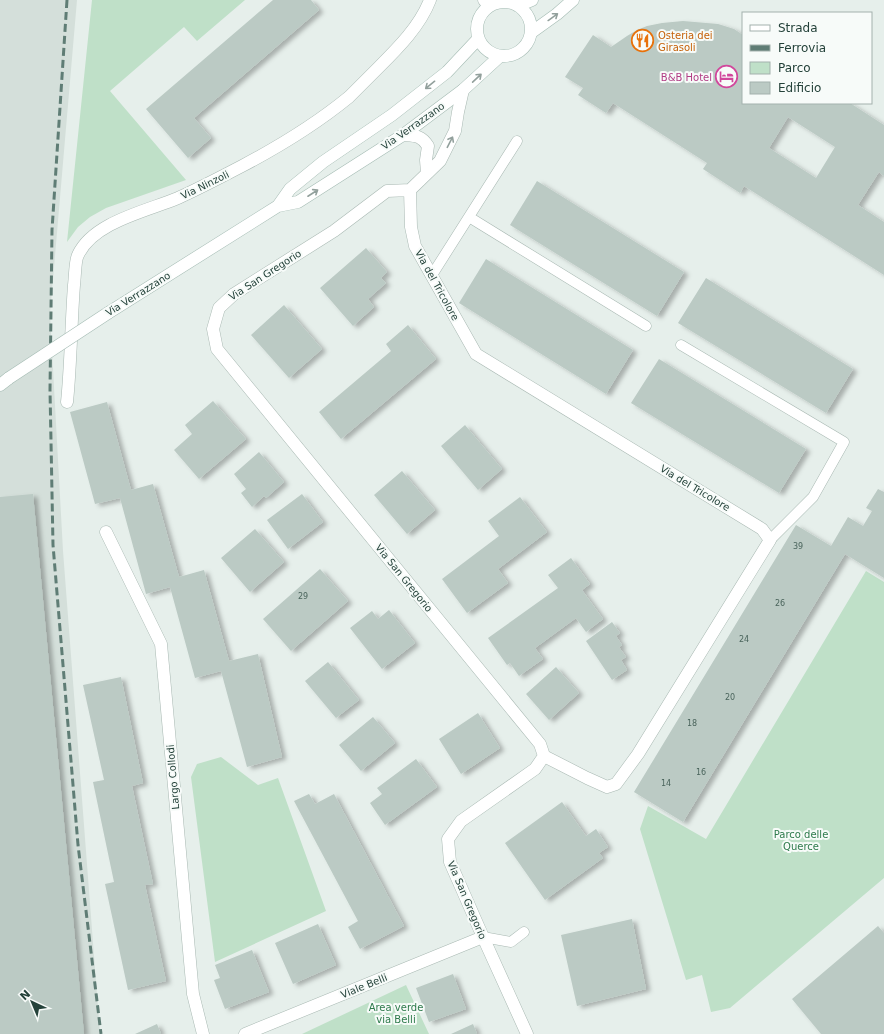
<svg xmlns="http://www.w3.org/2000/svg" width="884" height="1034" viewBox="0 0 884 1034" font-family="'DejaVu Sans',sans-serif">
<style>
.built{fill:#d4dfda}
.green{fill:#bfe0c8}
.building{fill:#bbcac4;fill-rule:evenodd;filter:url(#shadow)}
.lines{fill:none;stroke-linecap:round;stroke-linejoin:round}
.lane-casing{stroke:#a8b8b2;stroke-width:11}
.street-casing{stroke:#a8b8b2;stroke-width:13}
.secondary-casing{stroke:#a4bbb3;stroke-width:13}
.lane{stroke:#fff;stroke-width:10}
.street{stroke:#fff;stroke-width:12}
.secondary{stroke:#fff;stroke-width:12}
.rail{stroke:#5f7d75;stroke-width:3;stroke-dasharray:8 4;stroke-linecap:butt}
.secondary-bridge-casing{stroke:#a4bbb3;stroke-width:13;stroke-linecap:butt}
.secondary-bridge{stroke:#fff;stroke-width:12}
.oneway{stroke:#92a09c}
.labels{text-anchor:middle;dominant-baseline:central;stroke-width:4;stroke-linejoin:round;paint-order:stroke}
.number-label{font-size:8px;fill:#4a645c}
.food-label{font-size:10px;fill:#c56008;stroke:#f7fbf9;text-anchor:start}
.hotel-label{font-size:10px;fill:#b23c85;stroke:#f7fbf9;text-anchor:end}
.street-label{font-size:10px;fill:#24423a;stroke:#f7fbf9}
.park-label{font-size:10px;fill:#2d7a4b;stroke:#f7fbf9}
</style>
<defs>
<filter id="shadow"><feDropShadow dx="4.5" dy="2.5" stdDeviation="2" flood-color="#0004"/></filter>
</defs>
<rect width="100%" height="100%" fill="#e6efeb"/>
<path class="built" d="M0,0H77L50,314L63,551L100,1034H0Z"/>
<path class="green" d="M92,0H245L197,41L184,27L110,91L186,180L106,208L90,217L78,227L67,242Z
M866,571L884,582V878L730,1008L711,1012L702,975L686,980L640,829L648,806L706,839Z
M221,757L258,785L278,778L326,911L215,962L191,777L197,764Z
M406,985L429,1034H302Z"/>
<path class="building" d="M273,0H311L319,10L194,118L211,138L188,158L146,109Z
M683,21L718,24L734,29L743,35V103H850L884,125V176L879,172L858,205L884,222V275L744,186L740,193L703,169L707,163L613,103L606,113L578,95L583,88L565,77L593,35L611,47L627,36L637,30L647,26L662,23ZM788,117L835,147L816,178L769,148Z
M537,181L684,272L657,316L510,225Z
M366,248L387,272L381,278L386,283L368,299L374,307L353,326L320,288Z
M486,259L633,350L606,394L459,303Z
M706,278L853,369L826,413L678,323Z
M284,305L322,349L289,378L251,335Z
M408,325L436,359L341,439L319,412L391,351L386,344Z
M659,359L806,449L779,493L631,403Z
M213,401L246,439L199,479L174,450L192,434L185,425Z
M107,402L131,490L153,484L179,577L204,570L229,661L258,654L282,757L247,767L221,671L195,678L170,587L146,594L120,498L95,504L70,412Z
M465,425L502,469L478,490L441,446Z
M259,452L284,482L266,498L264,496L252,507L241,493L246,489L234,474Z
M402,471L435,510L407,534L374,495Z
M878,489L884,492V578L845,554L683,822L634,792L796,525L831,546L848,517L863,526L872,511L866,508Z
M33,494L84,1034H0V497Z
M302,494L323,522L288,549L267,520Z
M520,497L547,532L498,569L508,583L467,613L442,579L499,536L488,521Z
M255,529L284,562L250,592L221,558Z
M571,558L590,584L582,590L603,619L586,632L576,618L535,648L543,659L519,676L510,663L507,665L488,638L558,588L548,575Z
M320,569L348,601L291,651L263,619Z
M389,610L415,643L382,669L350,628L372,611L378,619Z
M612,622L620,633L616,636L622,645L619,647L626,657L621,660L627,670L612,680L586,641Z
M328,662L359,700L336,718L305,681Z
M556,667L579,693L549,720L526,694Z
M121,677L143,783L132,786L153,884L145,885L166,981L128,990L105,884L114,882L93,782L104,780L83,685Z
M478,713L500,748L461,774L439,739Z
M373,717L395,743L361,771L339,745Z
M416,759L437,787L385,825L370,803L382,794L377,788Z
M309,794L315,804L334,794L404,926L360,949L348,927L358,921L294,801Z
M562,802L586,836L596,829L608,847L599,853L603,858L545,900L505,843Z
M632,919L646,989L577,1006L561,935Z
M318,924L336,965L293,984L275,943Z
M878,926L884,933V1034H821L792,999Z
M252,950L269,992L225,1009L214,980L220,978L215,965Z
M453,974L466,1009L429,1022L416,988Z
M157,1024L161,1034H135Z
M473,1024L477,1034H451Z"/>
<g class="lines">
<defs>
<path id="lane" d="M469,217L646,326
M432,275L517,141
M681,345L844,442L813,497L770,540
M483,937L511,942L524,932"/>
<path id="street" d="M484,0L489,6
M463,90L458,112L455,131L440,161L410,190L411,227L415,246L476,354L762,529L770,540L638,754L616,784L607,787L587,778L544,756
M403,135C415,136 421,135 428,146L426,160L427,173
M410,190L387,191L334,231L234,294L219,308L213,329L217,349L540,744L544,756L535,769L461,821L448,839L450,862L483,937L527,1034
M67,402C71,363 71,324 74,285C75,278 75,260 78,255C93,222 147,211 178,198C200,188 221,177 242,166C280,146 316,124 349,97C359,87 369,77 379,67C398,48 420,26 430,0
M106,532L161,644L193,994L203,1034
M245,1034L483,937"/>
<path id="secondary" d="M477 29a27 27 0 1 1 54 0a27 27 0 1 1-54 0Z
M518,6L532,0
M532,32L557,14L573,0
M278,206L290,189L323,162L392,115L447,72L478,39
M108,313L278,206L298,202L403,135L463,90L499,57
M0,385L9,378"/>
</defs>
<use href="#lane" class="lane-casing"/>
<use href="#street" class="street-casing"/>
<use href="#secondary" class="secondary-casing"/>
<use href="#lane" class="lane"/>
<use href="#street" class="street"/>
<use href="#secondary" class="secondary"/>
<path class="rail" d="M67,0L52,230L50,390L53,545L78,845L101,1034"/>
<defs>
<path id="secondary-bridge" d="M9,378L108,313"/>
</defs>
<use href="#secondary-bridge" class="secondary-bridge-casing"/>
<use href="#secondary-bridge" class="secondary-bridge"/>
</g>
<defs><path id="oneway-shaft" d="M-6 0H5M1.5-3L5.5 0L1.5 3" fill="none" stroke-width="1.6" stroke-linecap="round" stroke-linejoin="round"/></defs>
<g class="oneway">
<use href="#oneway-shaft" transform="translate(553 17) rotate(-36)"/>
<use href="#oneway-shaft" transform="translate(477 78) rotate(-43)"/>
<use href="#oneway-shaft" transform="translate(430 85) rotate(141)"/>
<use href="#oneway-shaft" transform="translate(450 142) rotate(-63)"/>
<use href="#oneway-shaft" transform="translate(313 193) rotate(-33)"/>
</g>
<defs>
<symbol id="restaurant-ring" viewBox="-11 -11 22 22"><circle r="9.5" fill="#f7fbf9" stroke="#e8710a" stroke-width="1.5"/><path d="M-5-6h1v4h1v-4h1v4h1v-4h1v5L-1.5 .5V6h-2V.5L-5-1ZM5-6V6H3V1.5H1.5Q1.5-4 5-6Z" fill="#e8710a"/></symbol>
<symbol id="hotel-ring" viewBox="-11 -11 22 22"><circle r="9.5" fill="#f7fbf9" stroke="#d1479c" stroke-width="1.5"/><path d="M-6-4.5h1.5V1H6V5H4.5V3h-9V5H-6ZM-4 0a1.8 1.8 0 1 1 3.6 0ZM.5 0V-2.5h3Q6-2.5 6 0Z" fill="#d1479c"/></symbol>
</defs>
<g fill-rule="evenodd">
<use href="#restaurant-ring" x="630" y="28" width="25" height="25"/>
<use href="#hotel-ring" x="714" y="64" width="25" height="25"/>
</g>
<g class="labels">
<g class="number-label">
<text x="798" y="546">39</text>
<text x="303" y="596">29</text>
<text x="780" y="603">26</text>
<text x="744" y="639">24</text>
<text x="730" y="697">20</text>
<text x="692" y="723">18</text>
<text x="701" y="772">16</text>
<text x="666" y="783">14</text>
</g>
<g class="food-label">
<text x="658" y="35">Osteria dei<tspan x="658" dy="12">Girasoli</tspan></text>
</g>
<g class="hotel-label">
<text x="712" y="77">B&amp;B Hotel</text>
</g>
<g class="street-label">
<text transform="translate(413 126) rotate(-35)">Via Verrazzano</text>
<text transform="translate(205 185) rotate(-26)">Via Ninzoli</text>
<text transform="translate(265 275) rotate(-33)">Via San Gregorio</text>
<text transform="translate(437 285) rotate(61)">Via del Tricolore</text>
<text transform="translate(138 294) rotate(-32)">Via Verrazzano</text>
<text transform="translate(695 488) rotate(31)">Via del Tricolore</text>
<text transform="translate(404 578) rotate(51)">Via San Gregorio</text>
<text transform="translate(173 777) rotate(-95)">Largo Collodi</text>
<text transform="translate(467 900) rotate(67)">Via San Gregorio</text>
<text transform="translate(364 986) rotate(-22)">Viale Belli</text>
</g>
<g class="park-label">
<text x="801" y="834">Parco delle<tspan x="801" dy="12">Querce</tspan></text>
<text x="396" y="1007">Area verde<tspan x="396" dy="12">via Belli</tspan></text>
</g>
</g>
<rect x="742" y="12" width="130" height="92" fill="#f7fbf9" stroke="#a3b1ad"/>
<rect x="750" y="25" width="20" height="6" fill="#ffffff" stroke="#a3b1ad"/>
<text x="778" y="32" font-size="12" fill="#24423a">Strada</text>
<rect x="750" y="45" width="20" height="6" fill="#5f7d75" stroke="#a3b1ad"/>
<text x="778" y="52" font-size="12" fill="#24423a">Ferrovia</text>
<rect x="750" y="62" width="20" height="12" fill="#bfe0c8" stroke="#a3b1ad"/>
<text x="778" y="72" font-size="12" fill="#24423a">Parco</text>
<rect x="750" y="82" width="20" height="12" fill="#bbcac4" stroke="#a3b1ad"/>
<text x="778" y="92" font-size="12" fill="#24423a">Edificio</text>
<g transform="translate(32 1002) rotate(316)" stroke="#f7fbf9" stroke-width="3" paint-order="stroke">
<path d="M0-3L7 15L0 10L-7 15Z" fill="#24423a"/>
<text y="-6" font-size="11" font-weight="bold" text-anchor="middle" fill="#24423a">N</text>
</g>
</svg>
